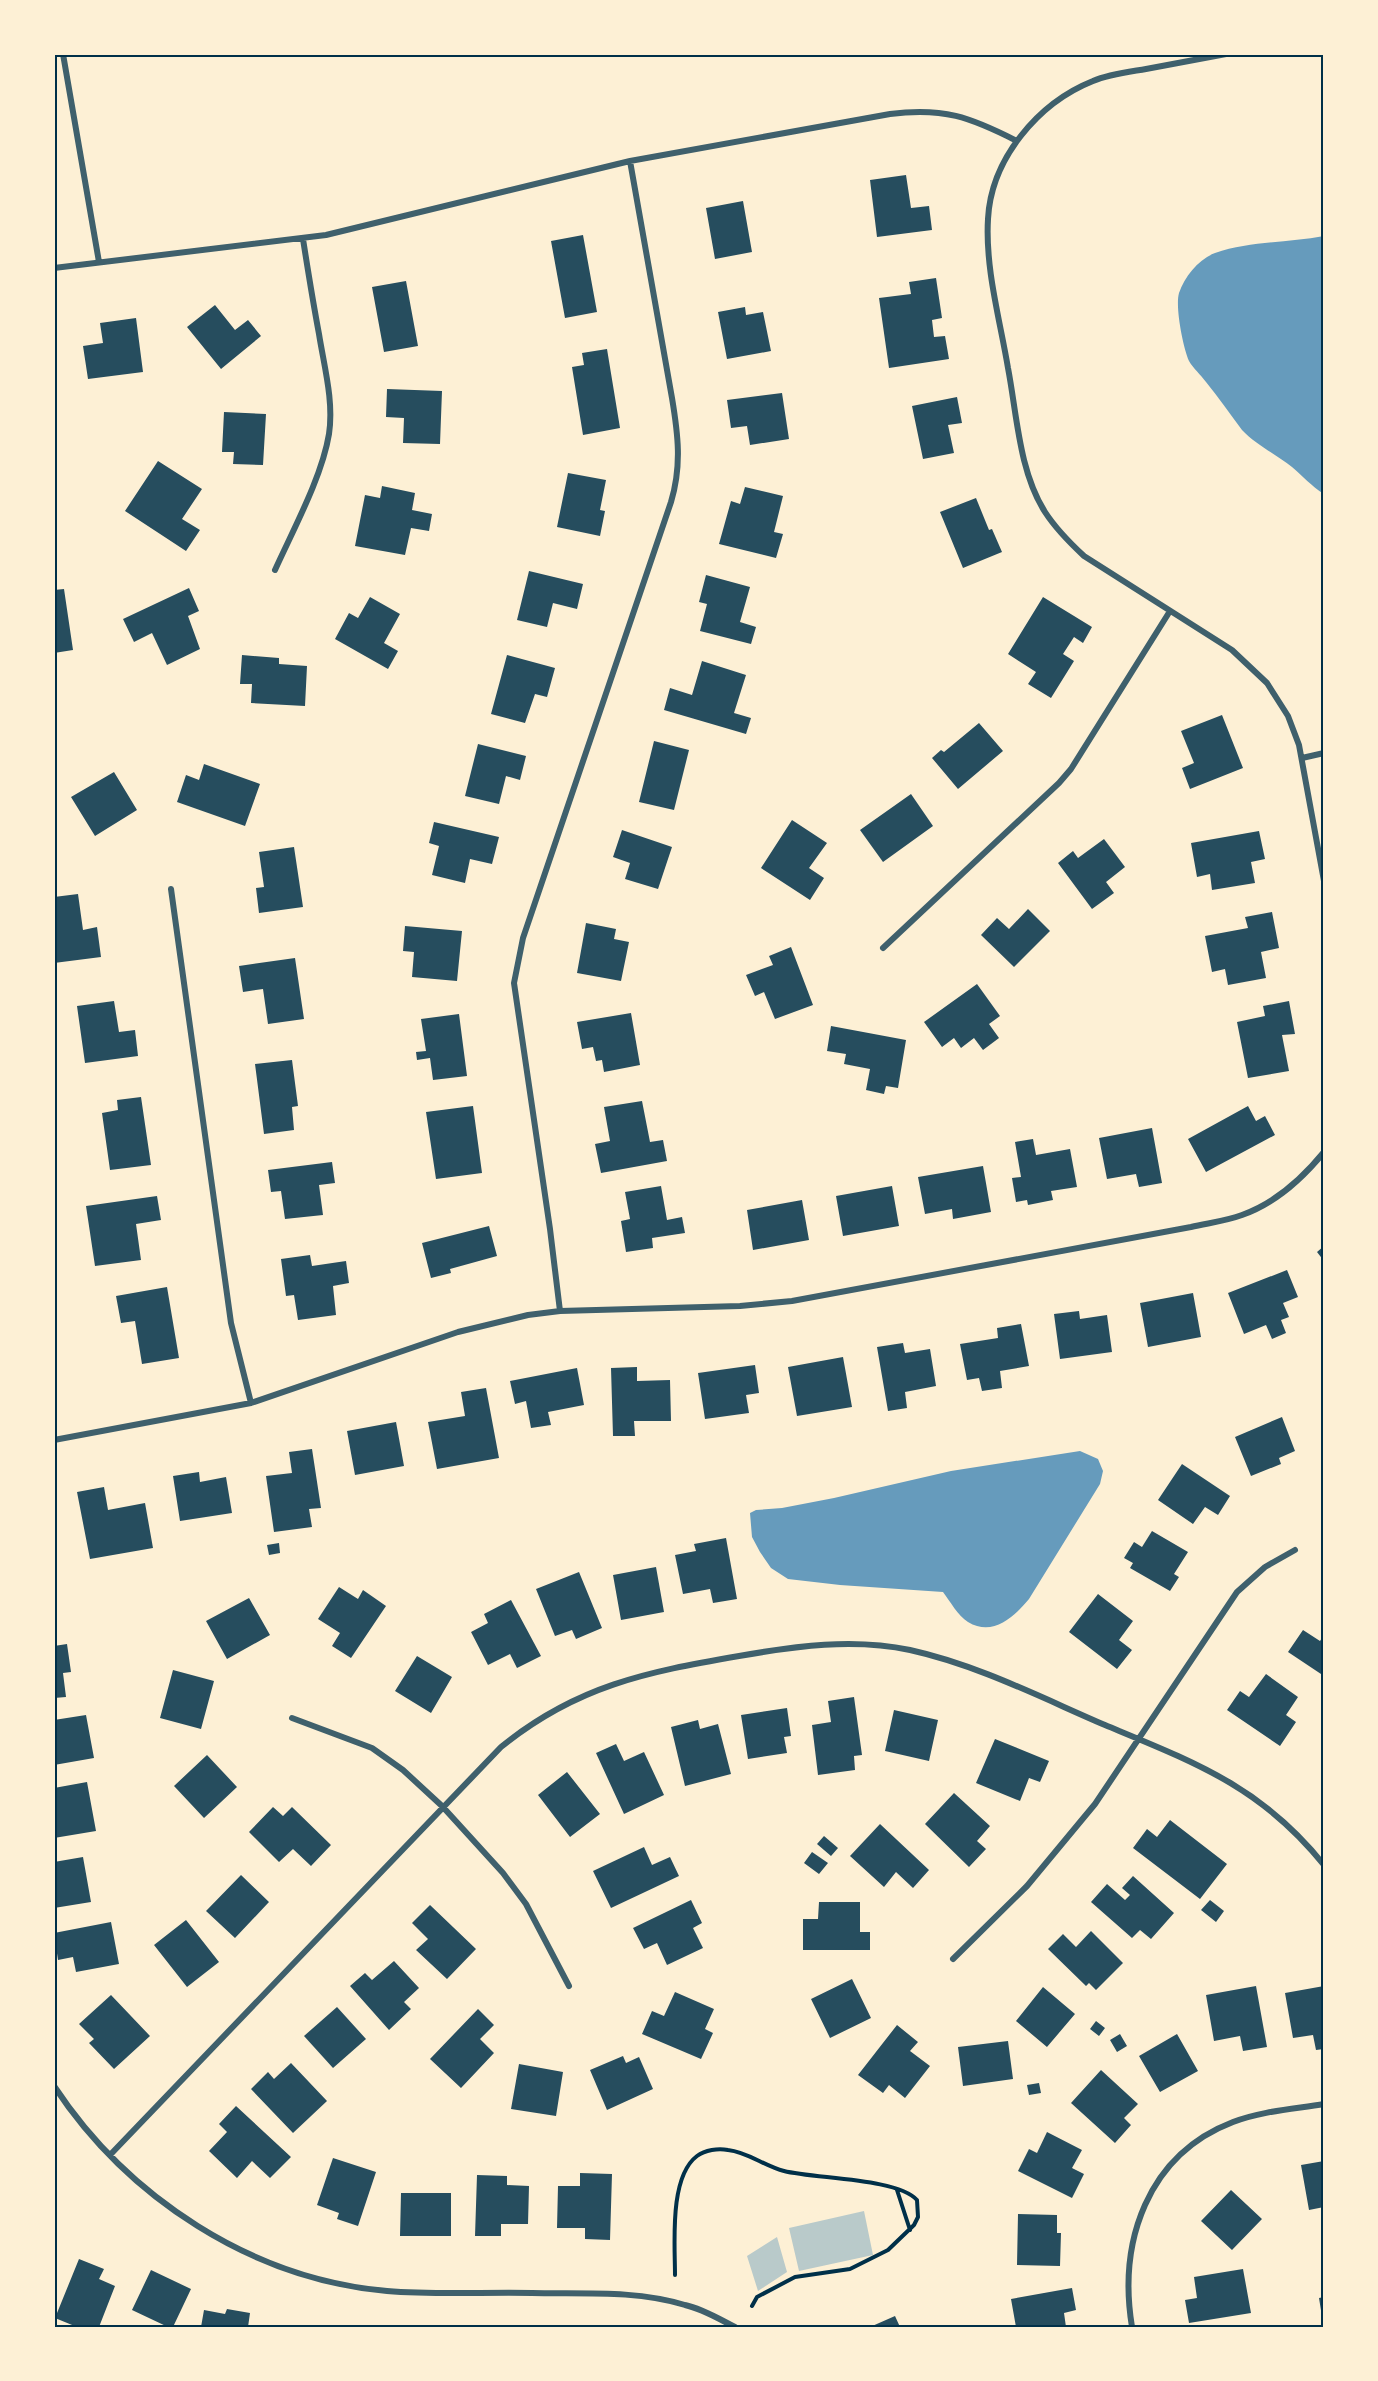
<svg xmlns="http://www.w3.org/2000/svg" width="1378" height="2381" viewBox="0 0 1378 2381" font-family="Cabin,sans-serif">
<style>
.green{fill:#b9caca}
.water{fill:#669bbc}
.building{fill:#264d5e}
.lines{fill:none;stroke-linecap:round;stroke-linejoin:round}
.path{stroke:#003049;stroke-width:4}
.minor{stroke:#3f606c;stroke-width:6}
.neatline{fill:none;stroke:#003049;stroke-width:2}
</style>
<rect width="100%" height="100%" fill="#fdf0d5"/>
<path class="green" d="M864,2211L873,2255L799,2271L789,2228Z
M777,2237L787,2272L758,2291L747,2256Z"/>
<path class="water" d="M1324,236V494C1311,486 1303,476 1292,467C1276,454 1256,445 1242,430C1230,414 1219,398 1206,382C1201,375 1193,368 1189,361C1183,347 1175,307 1179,293C1185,276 1199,259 1215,253C1250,241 1288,243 1324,236Z
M1080,1451L1098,1459L1103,1471L1100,1484L1029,1599C1014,1617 993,1637 968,1622C958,1616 950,1601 943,1592L840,1585L788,1579L771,1568L760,1552L752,1537L750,1513L756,1510L782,1508L834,1498L951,1471Z"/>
<path class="building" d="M906,175L911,208L929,206L932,230L877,237L870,180Z
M743,201L752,252L715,259L706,208Z
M583,235L597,312L565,318L551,241Z
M936,278L942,318L932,320L934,337L945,336L949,359L889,368L879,298L911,294L909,282Z
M406,281L418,346L384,352L372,287Z
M215,305L235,330L248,320L261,336L221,369L187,327Z
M745,307L746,315L763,312L771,351L727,359L718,312Z
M136,318L143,372L88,379L83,346L103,343L100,323Z
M607,349L620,428L583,435L572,367L584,365L582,353Z
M387,389L442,391L440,444L403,443L404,418L386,417Z
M782,393L789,439L750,445L747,426L731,428L727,400Z
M957,397L962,423L948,425L954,453L923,459L912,406Z
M224,412L266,414L263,465L233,464L234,452H222Z
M158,461L202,489L182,519L200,530L186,551L125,511Z
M568,473L606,480L600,510L605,511L600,536L557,527Z
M382,486L415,493L412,510L432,514L429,531L411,528L405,555L355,546L365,495L380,498Z
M745,487L783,496L774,532L783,534L776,558L719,544L731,501L740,504Z
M976,498L989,530L992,529L1002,552L963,568L940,512Z
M529,571L583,584L577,609L553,603L547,627L517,620Z
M706,575L750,587L740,622L756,627L751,644L700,631L707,604L699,602Z
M189,588L199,611L188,616L200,649L167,665L152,633L134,642L123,619Z
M64,589L73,650L54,653V590Z
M370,597L400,614L384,643L398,651L388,669L335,639L349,613L358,618Z
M1043,597L1092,627L1083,643L1074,637L1063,654L1074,661L1051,698L1028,684L1036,672L1008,654Z
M242,655L279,658V664L307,666L305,706L251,703L252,684H240Z
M507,655L555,668L547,697L535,694L525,723L491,714Z
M702,661L746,675L734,713L751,718L746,734L664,710L670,688L692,695Z
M1222,715L1243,768L1190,789L1182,768L1194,763L1181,731Z
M979,723L1003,751L958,789L932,758L941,750L944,752Z
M654,741L689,750L674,810L639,802Z
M478,744L526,756L520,780L506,776L499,804L465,796Z
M204,764L260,784L245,826L177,802L186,775L199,780Z
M114,772L137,810L95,836L71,797Z
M911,794L933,826L883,862L860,830Z
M792,820L827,843L809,868L824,878L810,900L761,868Z
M434,822L499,837L492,864L470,859L465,883L432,875L439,846L429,843Z
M622,830L672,847L658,889L625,879L630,863L613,857Z
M1259,831L1265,859L1251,862L1255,883L1212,890L1210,874L1197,877L1191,843Z
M1104,839L1125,867L1106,882L1114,893L1092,909L1058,863L1073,851L1078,858Z
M294,847L303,907L259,913L256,888L264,887L259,852Z
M78,894L83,930L97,927L101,957L54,963V897Z
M1028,909L1050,931L1014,967L981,935L997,918L1009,929Z
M1272,912L1279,948L1261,952L1266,978L1228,985L1225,969L1212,972L1205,936L1248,928L1245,917Z
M586,923L616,929L614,939L629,942L621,981L577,973Z
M405,926L462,931L457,981L412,977L414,952L403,951Z
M791,947L813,1005L775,1019L764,992L755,996L746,975L773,965L769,956Z
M295,958L304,1019L268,1024L263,989L243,992L239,966Z
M977,984L1000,1016L989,1024L999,1038L983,1050L974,1038L961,1048L954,1038L942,1047L924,1022Z
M114,1001L119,1032L135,1030L138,1056L85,1063L77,1006Z
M1289,1001L1295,1034L1282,1035L1289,1071L1248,1078L1237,1022L1265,1016L1263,1006Z
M631,1013L640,1065L604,1072L602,1060L596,1061L593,1047L582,1049L577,1022Z
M459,1014L467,1076L433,1080L430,1058L417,1060L416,1052L426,1051L421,1019Z
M831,1026L906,1040L898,1088L886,1086L884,1094L866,1090L870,1069L844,1064L846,1054L827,1051Z
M292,1060L298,1106L292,1107L294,1130L264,1134L255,1064Z
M141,1097L151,1165L110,1170L102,1113L118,1110L117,1100Z
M642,1101L650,1142L663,1140L667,1161L601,1173L595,1144L610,1141L604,1107Z
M473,1106L482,1173L436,1179L426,1112Z
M1248,1106L1256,1121L1265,1116L1275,1135L1206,1172L1188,1139Z
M1152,1128L1162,1183L1139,1187L1136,1174L1107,1179L1099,1138Z
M1033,1139L1036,1155L1070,1149L1077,1187L1051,1191L1053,1200L1028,1205L1027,1200L1016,1202L1012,1178L1021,1177L1015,1142Z
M332,1162L335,1183L319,1185L323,1215L285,1219L281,1191L271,1192L268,1170Z
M983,1166L991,1212L953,1219L952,1209L925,1214L918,1177Z
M661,1186L667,1220L682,1217L685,1233L652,1238L653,1248L626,1252L621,1221L630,1219L625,1192Z
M892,1186L899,1226L843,1236L836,1196Z
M157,1196L161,1220L136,1224L141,1260L95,1266L86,1206Z
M802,1200L809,1240L753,1250L747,1210Z
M489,1226L497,1256L450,1269L451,1273L431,1278L422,1243Z
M1324,1246V1261L1317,1252Z
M310,1255L312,1266L346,1261L349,1283L333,1286L336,1315L298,1320L294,1295L286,1296L281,1259Z
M1287,1270L1298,1297L1283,1303L1289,1317L1281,1320L1286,1333L1272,1339L1266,1325L1244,1334L1228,1293Z
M167,1287L179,1358L142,1364L135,1321L121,1323L116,1296Z
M1193,1293L1201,1337L1148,1347L1140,1303Z
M1079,1311L1080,1319L1107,1315L1112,1352L1060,1359L1054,1314Z
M1021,1324L1029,1366L1000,1371L1002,1388L982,1391L979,1378L967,1380L960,1344L998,1338L997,1328Z
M903,1343L905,1353L930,1349L936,1386L905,1392L907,1408L888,1411L877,1347Z
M843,1357L852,1407L797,1416L788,1367Z
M755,1365L759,1393L746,1395L749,1413L705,1419L698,1373Z
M637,1367V1381L670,1380L671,1421H634L635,1436H613L611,1368Z
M577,1368L584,1405L548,1412L551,1425L531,1428L526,1401L515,1404L510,1381Z
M486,1388L499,1458L437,1469L428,1422L465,1416L461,1392Z
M1282,1417L1295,1451L1279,1458L1281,1464L1251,1476L1235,1437Z
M396,1422L404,1466L355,1475L347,1431Z
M312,1449L321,1508L309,1509L312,1527L274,1532L266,1476L292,1473L289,1452Z
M1182,1464L1230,1496L1218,1515L1205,1507L1193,1524L1158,1500Z
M199,1472L200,1482L226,1477L232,1513L180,1521L173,1476Z
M104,1487L108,1510L145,1503L153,1548L90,1559L77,1492Z
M1152,1531L1188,1552L1174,1574L1179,1577L1170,1591L1130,1568L1133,1563L1124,1558L1134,1542L1142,1547Z
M726,1538L737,1599L713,1603L710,1589L683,1594L675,1555L696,1551L694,1544Z
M279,1543L280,1553L269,1555L267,1545Z
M656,1567L664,1612L621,1620L613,1575Z
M579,1572L602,1628L576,1639L572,1630L555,1636L536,1589Z
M339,1587L358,1599L363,1590L386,1606L351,1658L332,1646L340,1633L318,1619Z
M1098,1594L1133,1621L1119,1640L1132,1650L1117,1669L1069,1632Z
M249,1598L270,1635L227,1659L206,1621Z
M511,1600L541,1656L517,1668L510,1654L488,1665L471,1632L488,1623L484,1614Z
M1303,1630L1320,1641L1324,1635V1676L1288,1652Z
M67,1644L71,1672L63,1673L66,1697L54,1698V1646Z
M417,1656L452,1677L431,1713L395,1691Z
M173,1670L214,1681L201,1729L160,1718Z
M1266,1674L1298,1697L1286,1715L1296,1722L1280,1746L1227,1710L1240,1691L1249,1697Z
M854,1697L862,1755L854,1756L855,1770L818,1775L812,1725L831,1722L828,1701Z
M787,1708L791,1736L784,1737L787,1753L748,1759L741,1715Z
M894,1710L938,1720L929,1761L885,1751Z
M86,1715L94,1758L54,1765V1720Z
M698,1720L700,1729L718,1724L731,1774L685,1786L671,1727Z
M995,1739L1049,1761L1040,1782L1029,1778L1020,1801L976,1783Z
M616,1744L624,1761L644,1752L664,1795L624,1814L596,1753Z
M207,1755L237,1787L204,1818L174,1786Z
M567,1772L600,1814L570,1837L538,1795Z
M87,1782L96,1831L54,1838V1788Z
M954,1793L990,1826L977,1841L986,1849L969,1867L925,1824Z
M273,1807L283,1816L292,1807L331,1845L311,1866L293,1849L279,1862L249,1832Z
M1170,1820L1227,1864L1200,1899L1133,1848L1147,1829L1157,1837Z
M880,1824L929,1870L913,1888L896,1872L884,1887L850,1856Z
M824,1836L838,1848L831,1856L817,1844Z
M644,1847L652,1865L670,1857L679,1876L611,1908L593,1871Z
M812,1852L828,1863L819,1874L804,1863Z
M83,1857L91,1902L54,1908V1862Z
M241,1875L269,1902L235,1938L206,1911Z
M1133,1876L1174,1913L1151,1939L1140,1930L1132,1938L1091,1902L1107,1884L1125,1900L1130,1895L1122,1888Z
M691,1900L702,1923L693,1928L703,1948L667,1965L657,1943L644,1949L633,1928Z
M1210,1900L1224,1911L1216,1922L1201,1910Z
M819,1902H860V1932H870V1950H803V1919H818Z
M430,1905L476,1949L447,1979L416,1950L428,1939L412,1923Z
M186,1920L219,1962L187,1987L154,1945Z
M111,1922L119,1964L76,1972L73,1957L58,1960L54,1933Z
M1091,1931L1123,1963L1096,1990L1089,1983L1086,1986L1048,1949L1063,1934L1076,1947Z
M394,1961L419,1988L404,2002L411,2009L389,2030L350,1986L365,1973L372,1980Z
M852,1979L871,2018L830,2038L811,1999Z
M1256,1986L1267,2047L1243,2051L1240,2036L1214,2041L1206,1995Z
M1324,1986V2049L1316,2050L1313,2035L1293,2038L1285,1993Z
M1043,1987L1075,2014L1047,2047L1016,2021Z
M675,1992L714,2009L705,2029L713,2033L701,2059L642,2034L652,2011L664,2016Z
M111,1995L150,2036L114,2069L89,2043L94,2039L79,2024Z
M337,2007L366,2039L333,2068L304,2036Z
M478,2009L494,2025L480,2039L494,2053L461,2088L430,2059Z
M1096,2021L1105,2028L1099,2036L1090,2029Z
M897,2025L918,2042L910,2051L930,2066L905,2098L889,2085L883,2093L858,2075Z
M1120,2034L1127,2046L1117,2052L1110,2040Z
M1177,2034L1198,2071L1160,2092L1139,2056Z
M1008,2041L1013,2079L963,2086L958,2047Z
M623,2056L626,2063L639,2057L653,2089L607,2110L590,2070Z
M291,2063L327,2101L293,2133L251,2089L268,2072L274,2079Z
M519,2064L563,2072L556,2116L511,2109Z
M1101,2070L1138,2104L1124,2118L1131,2125L1115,2143L1071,2103Z
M1039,2083L1041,2093L1029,2095L1027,2085Z
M236,2106L291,2157L270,2178L252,2161L237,2178L209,2151L227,2132L219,2124Z
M1047,2132L1082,2150L1072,2168L1084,2174L1072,2198L1018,2171L1029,2149L1037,2153Z
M333,2158L376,2172L358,2226L337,2219L339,2213L317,2205Z
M1324,2161V2207L1309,2210L1301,2165Z
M580,2173L612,2174L610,2240L585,2239V2228H557L558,2186H580Z
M477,2175L507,2176V2185L529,2186L528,2224H501V2236H475Z
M1231,2190L1262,2219L1232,2250L1201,2221Z
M401,2193H451V2236H400Z
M1018,2214L1057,2215V2233H1061L1060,2266L1017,2265Z
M79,2259L104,2269L99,2279L115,2286L99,2327H77L55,2318Z
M1243,2269L1251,2313L1189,2323L1185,2300L1197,2298L1194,2277Z
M151,2270L191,2289L173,2327H168L132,2310Z
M1072,2288L1076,2310L1064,2313L1066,2327H1016L1011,2299Z
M1324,2297V2323H1323L1319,2298Z
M227,2309L250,2313L248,2327H201L204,2310L225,2314Z
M895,2316L900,2327H870Z"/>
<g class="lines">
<path class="path" d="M897,2190L910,2230
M675,2275C675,2244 669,2177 697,2156C705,2150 718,2148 728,2150C748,2152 764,2166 784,2171C815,2179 897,2178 917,2200L918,2217L914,2225L888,2250L850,2269L795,2277L757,2297L752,2306"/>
<path class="minor" d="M63,54L99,262
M1226,54C1199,59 1172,64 1146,69C1128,72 1109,74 1093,81C1038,103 991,159 988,219C985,268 1000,320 1008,368C1017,415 1019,471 1045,512C1056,529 1070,543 1084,556L1232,650L1267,683L1288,716L1299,745L1324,881
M54,268L326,235L630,161L890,114C943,107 970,117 1017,141
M275,570C293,530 322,477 329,434C334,401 324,366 319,334C313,302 308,271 303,239
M1302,758L1324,753
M171,889L231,1323L251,1403
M883,948L1059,783L1071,769L1170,611
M560,1311L550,1229L514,983L523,938L671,502C682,466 678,434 672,398L630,161
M54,1440L251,1403L458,1332L528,1315L560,1311L740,1306L792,1301L1191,1227C1208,1223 1226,1221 1242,1215C1276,1203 1302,1179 1324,1152
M292,1718L372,1748L403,1770L442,1806L503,1873L526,1904L569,1986
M953,1959L1027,1886L1095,1804L1237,1592L1265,1567L1295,1550
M54,2086C128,2198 252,2279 387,2291C435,2295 484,2292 532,2293C583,2294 636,2290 685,2305C703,2309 719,2319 735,2327
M110,2155L501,1747C576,1686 646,1672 739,1656C796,1646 853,1638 910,1650C978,1665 1042,1698 1105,1725C1194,1762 1262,1787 1324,1865
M1132,2327C1118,2242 1147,2155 1233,2122C1262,2111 1294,2109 1324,2104"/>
</g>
<rect width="1378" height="2381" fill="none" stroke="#fdf0d5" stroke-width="111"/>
<rect x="56" y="56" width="1266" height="2270" class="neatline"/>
</svg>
